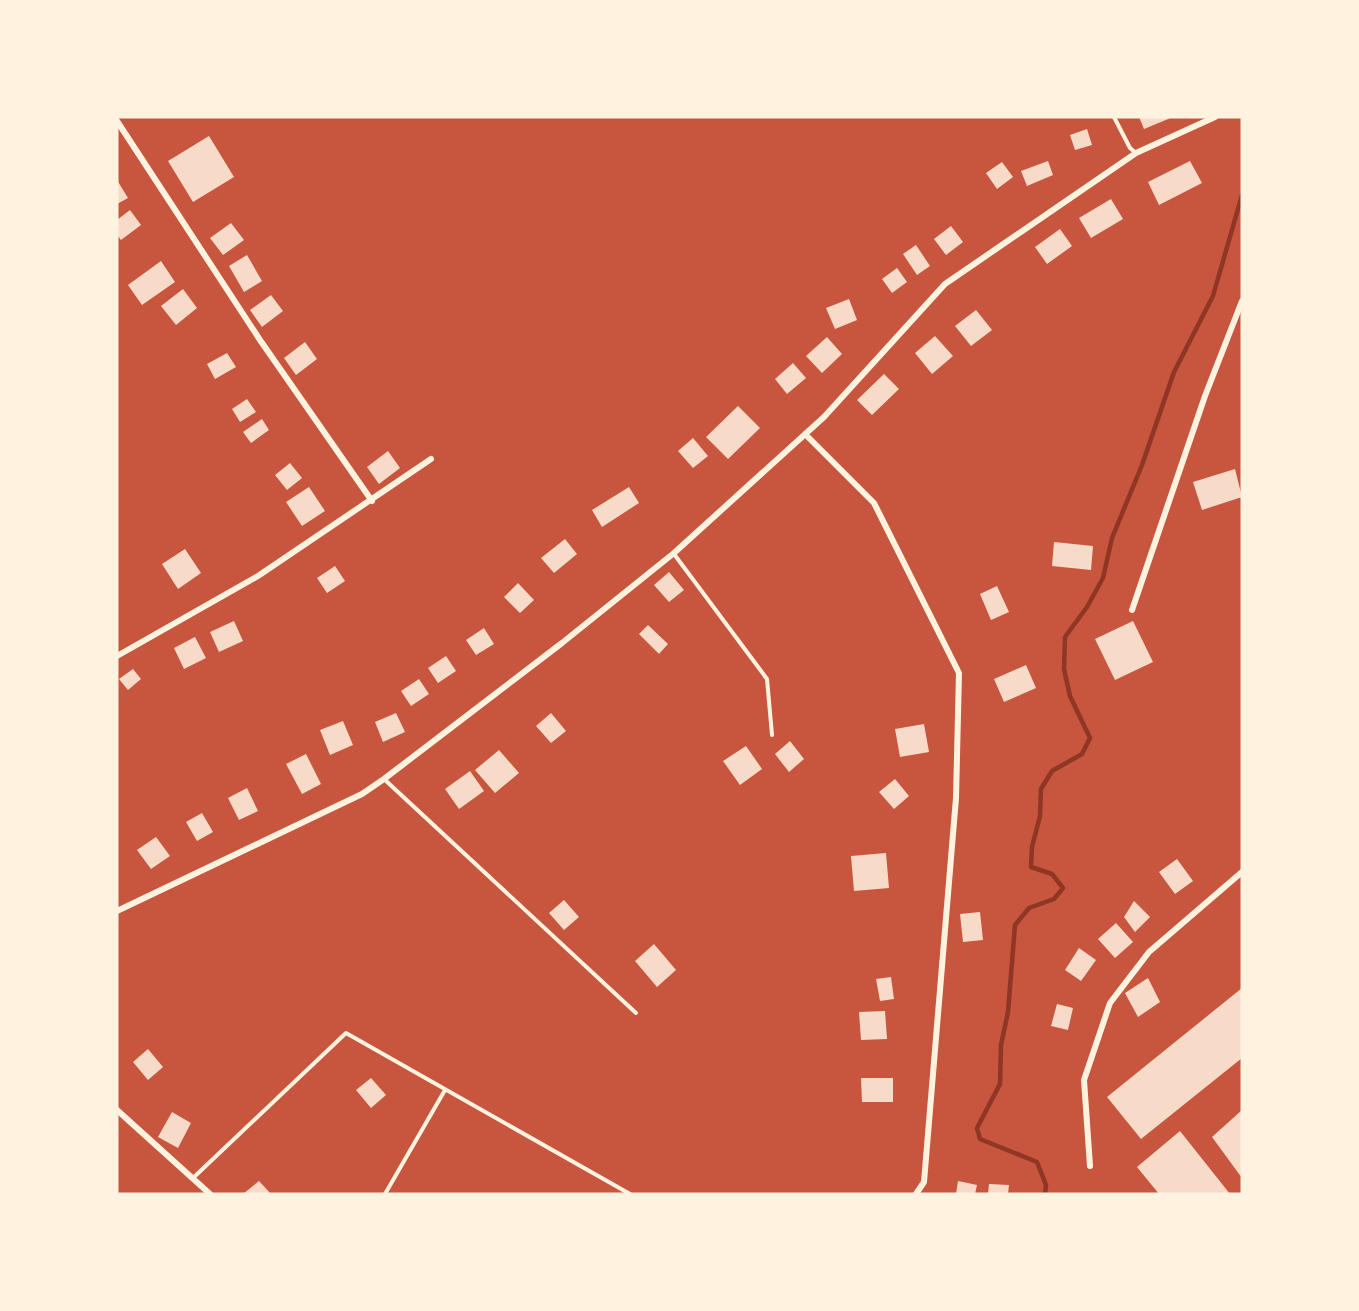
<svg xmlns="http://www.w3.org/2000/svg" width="1359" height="1311" viewBox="0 0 1359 1311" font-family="Spectral,serif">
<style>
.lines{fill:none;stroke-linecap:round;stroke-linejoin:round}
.stream{stroke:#8f3625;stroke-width:4.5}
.building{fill:#f7dbc8}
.service{stroke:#fff3e0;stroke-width:4}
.minor{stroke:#fff3e0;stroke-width:6}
</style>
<rect width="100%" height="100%" fill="#c8553d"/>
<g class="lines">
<path class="stream" d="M1045,1194L1046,1185L1037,1162L980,1139L977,1128L1000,1084L1001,1045L1008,1012L1015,925L1029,908L1054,899L1063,888L1052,874L1031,867L1032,847L1040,816L1041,789L1052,771L1082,754L1090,738L1070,696L1064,669L1065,637L1087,607L1103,578L1112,538L1142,465L1174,372L1213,296L1242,195"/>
</g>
<path class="building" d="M1139,117H1173L1144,129Z
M1087,129L1092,145L1075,150L1070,135Z
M209,136L234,177L193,202L168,161Z
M1048,161L1053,175L1027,186L1021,171Z
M1190,161L1202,183L1159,205L1148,182Z
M1002,162L1013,177L997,189L986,173Z
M117,180L128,198L117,204Z
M1111,199L1123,219L1091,238L1079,218Z
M130,210L141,225L121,240L117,235V220Z
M231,223L244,240L223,255L210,238Z
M951,226L963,242L946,255L934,239Z
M1060,229L1072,246L1047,264L1035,247Z
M916,245L930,266L917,275L903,254Z
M247,255L262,281L244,292L229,266Z
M161,261L175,282L142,305L128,285Z
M897,268L907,282L892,293L882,279Z
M183,289L197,308L176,325L161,306Z
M271,295L283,311L262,327L250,310Z
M849,299L857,320L835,329L826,308Z
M976,310L992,330L971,346L955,326Z
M935,336L953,356L932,374L915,353Z
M827,337L842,354L822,373L806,356Z
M305,342L317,359L296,375L284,358Z
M227,353L236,367L215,379L207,364Z
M793,363L806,378L787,394L775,379Z
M884,374L899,389L872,415L857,400Z
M247,399L256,412L240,422L232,409Z
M738,406L760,428L728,459L706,437Z
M262,419L269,430L251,443L243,432Z
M693,438L708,456L693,468L678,451Z
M388,451L400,468L379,484L367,467Z
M290,463L302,478L287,490L275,475Z
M1235,469L1242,497L1202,510L1193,482Z
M309,487L325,511L302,526L286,502Z
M629,487L639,503L602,527L592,510Z
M565,539L577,554L554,573L541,558Z
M1054,542L1093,546L1091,570L1052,566Z
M185,549L201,573L178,589L162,564Z
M335,566L345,581L327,593L317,578Z
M669,572L684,590L669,602L654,585Z
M518,583L534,600L520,613L504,597Z
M997,586L1009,612L991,620L980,594Z
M234,621L243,641L219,652L210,632Z
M1133,621L1153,662L1115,680L1095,639Z
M648,625L668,644L659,654L639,634Z
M484,628L494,644L476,655L466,640Z
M195,637L206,658L184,669L174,648Z
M446,656L456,671L438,683L428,668Z
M1026,665L1036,688L1004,702L994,679Z
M133,669L141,679L128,690L119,679Z
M419,679L429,694L411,706L401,691Z
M396,713L405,732L383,742L375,722Z
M551,713L566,731L551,743L536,726Z
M343,721L353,745L330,755L320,730Z
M924,724L929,752L900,757L895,729Z
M790,741L804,759L789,772L775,754Z
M746,746L762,769L740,785L723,761Z
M499,750L519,773L495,793L475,770Z
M306,754L321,784L302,794L286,764Z
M470,771L484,791L459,809L445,789Z
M895,779L909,796L894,809L879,792Z
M247,788L258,811L239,820L228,798Z
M202,813L213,832L197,841L186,822Z
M156,837L170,856L151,869L137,850Z
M886,853L889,888L854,891L851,856Z
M1177,859L1193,881L1175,894L1159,872Z
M564,900L579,917L564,930L549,913Z
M1134,901L1150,917L1135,932L1124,917Z
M980,912L983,940L963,942L960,914Z
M1116,923L1133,942L1115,958L1098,939Z
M654,944L676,970L657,987L635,961Z
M1079,948L1096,960L1081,981L1065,970Z
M891,977L894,999L880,1001L876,979Z
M1148,978L1160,1002L1138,1017L1125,993Z
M1242,988V1058L1141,1139L1107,1097Z
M1057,1004L1073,1008L1068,1030L1051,1026Z
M885,1011L887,1039L861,1040L859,1012Z
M148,1049L163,1067L148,1080L133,1062Z
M371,1078L386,1095L371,1108L356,1090Z
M861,1078H893V1102H862Z
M1242,1110V1178L1212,1137Z
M172,1112L191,1123L178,1148L158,1137Z
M1180,1131L1230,1194H1159L1137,1167Z
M259,1181L271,1194H243Z
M958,1181L977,1185L975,1194H956Z
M989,1184L1009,1185L1008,1194H988Z"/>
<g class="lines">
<path class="service" d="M1114,117L1130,148L1136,153
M674,554L767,679L772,735
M384,779L636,1013
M193,1178L346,1033L630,1194
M385,1194L445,1090"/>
<path class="minor" d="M117,121L260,340L372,501
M805,434L874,503L959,673L956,798L924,1182L916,1194
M1132,610L1205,396L1242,301
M117,656L258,576L431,459
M117,911L362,794L384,779L562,643L674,553L824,417L945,284L1136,153L1215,117
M117,1110L210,1194
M1090,1166L1084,1080L1110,1003L1149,952L1242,872"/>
</g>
<rect width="1359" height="1311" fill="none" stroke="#fff3e0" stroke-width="237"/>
</svg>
